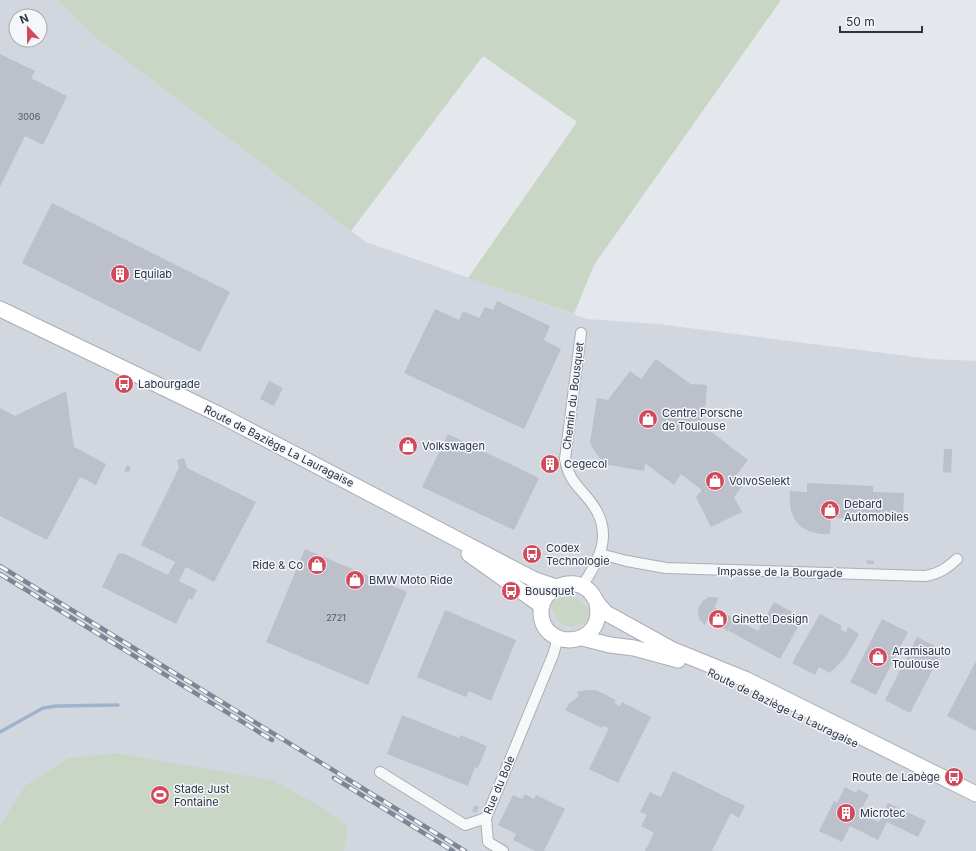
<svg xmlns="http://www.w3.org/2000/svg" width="976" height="851" viewBox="0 0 976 851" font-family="Inter,sans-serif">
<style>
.built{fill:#d2d6de;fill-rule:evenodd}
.green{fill:#c9d6c5}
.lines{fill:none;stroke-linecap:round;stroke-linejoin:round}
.stream{stroke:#9fb4cc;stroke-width:3.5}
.building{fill:#bbc0ca}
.street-casing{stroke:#a9aeb7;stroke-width:12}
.secondary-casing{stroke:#a9aeb7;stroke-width:17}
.street{stroke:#f7f8fa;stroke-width:10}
.secondary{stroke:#fff;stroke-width:15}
.rail-casing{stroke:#7d8696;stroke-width:4.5}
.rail{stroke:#f4f6f9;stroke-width:3;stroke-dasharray:9;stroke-linecap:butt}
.labels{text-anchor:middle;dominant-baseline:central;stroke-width:3;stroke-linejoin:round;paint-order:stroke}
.number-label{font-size:9px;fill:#4f5766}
.poi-label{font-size:11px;fill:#2b3445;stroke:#f4f6f9;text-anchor:start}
.street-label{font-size:11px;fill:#2b3445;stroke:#f4f6f9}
</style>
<rect width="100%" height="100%" fill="#e4e7ec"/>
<path class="built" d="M0,0H57L95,37L366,242L587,319L658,324L860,350L931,359L976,361V851H0ZM16,16H40V40H16Z"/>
<path class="green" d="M57,0H781L594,265L574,314L468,278L577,122L483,56L351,231L95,37Z
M557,596C577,597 578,598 592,612L589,622C566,630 559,628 551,604Z
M115,753L272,780L318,805L348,827L344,851H0V825L25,786L68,758Z"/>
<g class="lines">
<path class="stream" d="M0,732L43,708L56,706L118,705"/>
</g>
<path class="building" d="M0,54L35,71L31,78L67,96L43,145L25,136L0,187Z
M52,203L230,292L200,352L22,263Z
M497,301L550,326L544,340L561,349L524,429L404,373L435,309L459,320L463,311L479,318L485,307L493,310Z
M656,359L692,385L693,384L707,385L705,415L700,423L748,460L735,477L744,484L734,497L742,512L711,527L696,497L702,490L681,474L674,485L645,463L644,471L609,465L603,463L592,447L590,442L597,398L608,400L630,371L641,379Z
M269,381L283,388L274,406L260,399Z
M66,391L74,447L106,464L96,485L80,477L47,540L0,516V408L15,416Z
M448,434L539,478L514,530L422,487Z
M944,449H952L951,473L943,472Z
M184,458L187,468L256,502L214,582L186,567L179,581L197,590L192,600L189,598L176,624L102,587L118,554L123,553L168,575L175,562L141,545L179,468L177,460Z
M550,460L554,462L551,468L547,466Z
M127,465L131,467L128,473L124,471Z
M807,483L873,486V492L904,493L903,521L831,518L830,534H820L809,531L801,527L795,520L791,511L790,502V491L807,492Z
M305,549L407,592L368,685L266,642Z
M867,560L874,561V564H867Z
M709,597L719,598L714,607L735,619L728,631L707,620L705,625L700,620L698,613V608L703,601Z
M774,602L803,618L780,659L729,631L735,619L758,631Z
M445,610L516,640L491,701L469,691L466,697L417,677Z
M820,614L842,626L840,629L846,632L848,627L859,634L845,658L830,673L819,667L815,675L792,663Z
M882,619L908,632L876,695L850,682Z
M917,637L943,650L910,713L885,700Z
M976,661V731L947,716Z
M587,690H596L616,700L614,703L620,706L622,702L651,717L618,783L589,769L609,728L603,726L602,728L565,710L569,704L579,696L577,692Z
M402,715L459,738L460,735L487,746L478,768L475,767L468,786L387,754Z
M673,771L745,806L739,818L731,813L712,851H645L654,833L641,826L647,815L640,812L650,792L661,797Z
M845,787L856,793L858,789L869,795L862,808L864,809L865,812L864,815L879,822L888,803L926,821L918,837L887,822L878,840L850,826L842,842L819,831L834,801L837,803Z
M525,794L534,799L536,795L565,809L544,851H535L513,840L516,834L498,825L513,795L522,799Z
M475,805L479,807L476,813L472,811Z"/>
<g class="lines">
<defs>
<path id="street" d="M581,333L565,459C568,479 578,486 590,501C614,531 601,558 582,586
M600,554L627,561L666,568L925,576C939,574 947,568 957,559
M380,772L465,825L486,818L553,655L558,638
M486,818L488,842L503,851"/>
<path id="secondary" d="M0,309L218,414L533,579L556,587
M469,554L542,606
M597,604C606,649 540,652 541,611C542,589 569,576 587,589C593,593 594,598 598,604C600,607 604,610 606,613L673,650L747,680L976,794
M582,638L610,645L634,648L678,660"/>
</defs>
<use href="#street" class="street-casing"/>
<use href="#secondary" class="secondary-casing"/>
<use href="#street" class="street"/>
<use href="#secondary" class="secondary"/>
<defs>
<path id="rail" d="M0,566L465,851
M0,574L272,740
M334,778L453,851"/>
</defs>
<use href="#rail" class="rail-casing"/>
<use href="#rail" class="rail"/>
</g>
<defs>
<symbol id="building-disc" viewBox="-11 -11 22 22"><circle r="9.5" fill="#d1495b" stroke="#f4f6f9"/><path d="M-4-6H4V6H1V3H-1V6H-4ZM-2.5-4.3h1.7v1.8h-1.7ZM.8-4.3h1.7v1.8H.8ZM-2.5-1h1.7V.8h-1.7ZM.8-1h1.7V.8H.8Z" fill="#fff"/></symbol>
<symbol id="bus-disc" viewBox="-11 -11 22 22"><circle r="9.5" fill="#d1495b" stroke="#f4f6f9"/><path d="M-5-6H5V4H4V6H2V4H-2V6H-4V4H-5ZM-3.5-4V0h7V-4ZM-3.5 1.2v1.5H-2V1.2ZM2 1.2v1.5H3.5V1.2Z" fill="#fff"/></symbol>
<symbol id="shop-disc" viewBox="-11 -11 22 22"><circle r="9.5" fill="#d1495b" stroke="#f4f6f9"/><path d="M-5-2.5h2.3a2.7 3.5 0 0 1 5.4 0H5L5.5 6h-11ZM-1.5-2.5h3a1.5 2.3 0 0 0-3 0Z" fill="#fff"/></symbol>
<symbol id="stadium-disc" viewBox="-11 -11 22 22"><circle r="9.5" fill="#d1495b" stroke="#f4f6f9"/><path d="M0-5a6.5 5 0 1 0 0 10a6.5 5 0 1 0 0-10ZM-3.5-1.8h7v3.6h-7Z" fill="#fff"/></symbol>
</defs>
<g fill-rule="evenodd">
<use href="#building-disc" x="109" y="263" width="22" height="22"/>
<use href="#bus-disc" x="113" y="373" width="22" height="22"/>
<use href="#shop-disc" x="637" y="408" width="22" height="22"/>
<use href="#shop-disc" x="397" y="435" width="22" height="22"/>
<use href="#building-disc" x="539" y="453" width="22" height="22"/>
<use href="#shop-disc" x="704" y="470" width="22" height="22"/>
<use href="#shop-disc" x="819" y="499" width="22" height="22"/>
<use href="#bus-disc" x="521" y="543" width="22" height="22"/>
<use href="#shop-disc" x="306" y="554" width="22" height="22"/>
<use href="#shop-disc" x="344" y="569" width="22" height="22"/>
<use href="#bus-disc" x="500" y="580" width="22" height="22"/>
<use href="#shop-disc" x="707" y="608" width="22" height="22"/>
<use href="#shop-disc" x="867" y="646" width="22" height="22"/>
<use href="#bus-disc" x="943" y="766" width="22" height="22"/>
<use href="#stadium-disc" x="149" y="784" width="22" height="22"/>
<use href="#building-disc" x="835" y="802" width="22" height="22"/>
</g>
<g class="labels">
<g class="number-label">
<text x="29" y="116">3006</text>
<text x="336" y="617">2721</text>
</g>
<g class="poi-label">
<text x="134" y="274">Equilab</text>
<text x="138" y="384">Labourgade</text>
<text x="662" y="413">Centre Porsche<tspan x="662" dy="13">de Toulouse</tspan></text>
<text x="422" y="446">Volkswagen</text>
<text x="564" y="464">Cegecol</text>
<text x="729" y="481">VolvoSelekt</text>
<text x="844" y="504">Debard<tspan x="844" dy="13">Automobiles</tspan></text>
<text x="546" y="548">Codex<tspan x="546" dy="13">Technologie</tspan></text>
<text x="303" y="565" text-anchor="end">Ride &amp; Co</text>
<text x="369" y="580">BMW Moto Ride</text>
<text x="525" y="591">Bousquet</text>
<text x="732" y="619">Ginette Design</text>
<text x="892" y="651">Aramisauto<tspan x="892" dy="13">Toulouse</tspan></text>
<text x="940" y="777" text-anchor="end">Route de Labège</text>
<text x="174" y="789">Stade Just<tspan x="174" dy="13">Fontaine</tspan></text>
<text x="860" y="813">Microtec</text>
</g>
<g class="street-label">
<text transform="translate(573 396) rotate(-83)">Chemin du Bousquet</text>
<text transform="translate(279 446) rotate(27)">Route de Baziège La Lauragaise</text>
<text transform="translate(780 572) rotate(1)">Impasse de la Bourgade</text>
<text transform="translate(783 708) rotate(26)">Route de Baziège La Lauragaise</text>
<text transform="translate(499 785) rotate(-67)">Rue du Bole</text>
</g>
</g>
<g transform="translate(28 28) rotate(338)"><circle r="19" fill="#f4f6f9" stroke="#a4a8b1"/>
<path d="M0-3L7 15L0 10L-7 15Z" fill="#d1495b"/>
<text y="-6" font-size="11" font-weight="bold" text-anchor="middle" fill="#2b3445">N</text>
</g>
<path d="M840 26v6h82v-6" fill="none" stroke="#2b3445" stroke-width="2"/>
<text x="846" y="26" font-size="12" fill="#2b3445" stroke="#f4f6f9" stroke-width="3" paint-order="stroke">50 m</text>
</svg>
